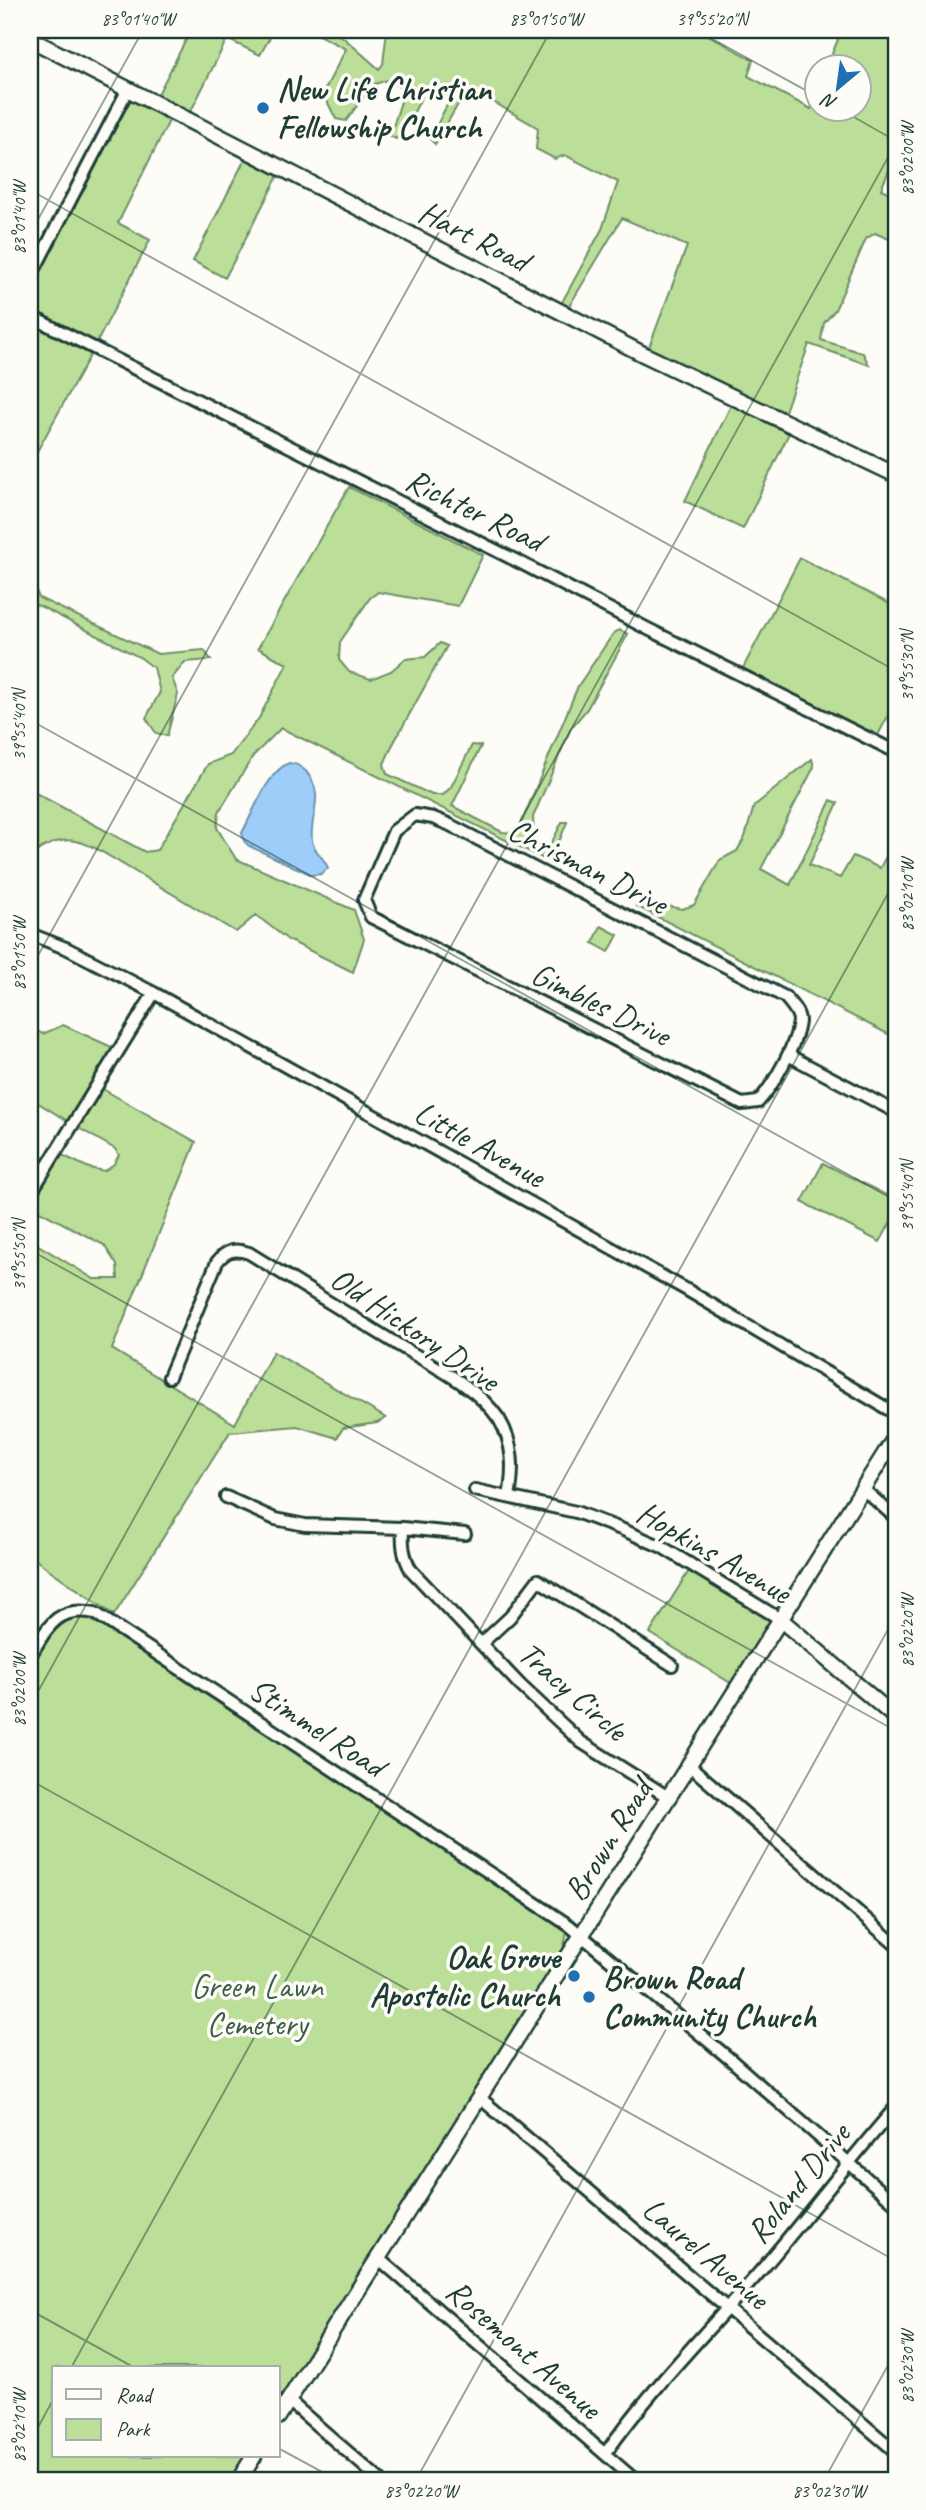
<svg xmlns="http://www.w3.org/2000/svg" width="926" height="2510" viewBox="0 0 926 2510" font-family="Caveat,sans-serif">
<style>
.green{fill:#bbdf99;stroke:#6d8e66;stroke-width:2}
.water{fill:#9ecdfa;stroke:#6b93ab;stroke-width:2}
.lines{fill:none;stroke-linecap:round;stroke-linejoin:round}
.street-casing{stroke:#1f3d34;stroke-width:16}
.secondary-casing{stroke:#1f3d34;stroke-width:19}
.street{stroke:#fdfcf7;stroke-width:10}
.secondary{stroke:#fdfcf7;stroke-width:14}
.ticks{fill:none;stroke:#1f3d34;stroke-width:2;stroke-opacity:0.45}
.poi-dot{fill:#1f6fb2;stroke:#fdfcf7;stroke-width:2.5}
.labels{text-anchor:middle;dominant-baseline:central;stroke-width:7;stroke-linejoin:round;paint-order:stroke}
.poi-label{font-size:33px;font-weight:bold;fill:#1f3d34;stroke:#fdfcf7;text-anchor:start}
.street-label{font-size:33px;fill:#1f3d34;stroke:#fdfcf7}
.park-label{font-size:33px;fill:#3e5d48;stroke:#fdfcf7}
.neatline{fill:none;stroke:#1f3d34;stroke-width:2.5}
.ticks-label{font-size:18px;text-anchor:middle;fill:#1f3d34}
</style>
<rect width="100%" height="100%" fill="#fdfcf7"/>
<filter id="ink" filterUnits="userSpaceOnUse"><feTurbulence type="fractalNoise" baseFrequency=".0143" numOctaves="2"/><feDisplacementMap in="SourceGraphic" scale="14" xChannelSelector="R" yChannelSelector="G"/><feConvolveMatrix kernelMatrix="1 2 1 2 8 2 1 2 1" color-interpolation-filters="sRGB"/></filter>
<g filter="url(#ink)">
<path class="green" d="M191,30H274L260,55L227,39L189,115L156,98Z
M309,30H330L344,38L379,69L383,64L387,30H699L753,60L748,76L811,109L817,93L818,108H860V66H827L839,37L819,30H896V154L881,189L896,196V242L875,233L866,239L835,310L824,323L821,340L863,353L869,365L809,344L784,414L648,350L687,246L622,218L568,308L561,304L602,229L618,182L565,155L555,159L536,149L538,128L468,87L435,144L430,139L451,97L427,86L409,122L396,139L390,136L405,89L387,80L372,85L346,121L336,119L323,93L346,49Z
M130,101L141,102L171,117L118,223L150,240L95,346L30,312V291Z
M247,155L280,172L225,278L193,261Z
M30,321L92,352L30,464Z
M732,403L790,431L743,529L685,501Z
M349,487L483,555L458,606L378,592L370,598L340,642L339,660L349,672L371,679L391,671L405,659L425,657L440,643L447,646L392,746L384,764L387,774L432,795H443L451,787L472,745L481,746L452,806L502,832L514,833L521,824L578,686L613,634L619,630L628,634L587,709L571,728L533,817L534,836L539,848L547,852L562,822H567L557,847L561,854L556,865L281,728L253,756L219,812L217,828L236,859L354,910L364,939L353,972L288,940L256,915L236,932L97,849C90,846 83,842 75,841C61,838 36,847 30,860V790L145,852L157,850L208,764L231,755L259,718L287,664L258,648Z
M800,558L896,607V701L877,737L742,670Z
M30,576L39,598L158,654L204,650L211,660L185,662L172,678L178,694L167,736L156,733L146,718L160,692L154,668L141,658L40,606L30,604Z
M812,759L814,767L761,869L790,885L831,800L838,803L809,865L840,878L853,856L880,868L896,837V1038L636,906L641,900L682,909L694,905L720,860L737,851L745,837L754,806Z
M601,926L618,935L609,952L593,943Z
M63,1025L116,1049L71,1123L30,1098V1028L43,1034Z
M101,1088L196,1142L112,1349L235,1424L273,1352L386,1418L377,1423L343,1428L337,1438L297,1426L230,1432L114,1615L30,1556V1240L94,1279H118L117,1265L104,1245L30,1206V1201L58,1153L89,1168L104,1171L114,1164L119,1155L115,1149L77,1127Z
M823,1163L896,1200V1213L880,1242L802,1202Z
M692,1566L777,1620L737,1687L650,1633Z
M74,1618H86L106,1627L567,1932L563,1951L533,2001L278,2406V2368H54V2456H247L231,2480H30V1666C41,1647 53,1626 74,1618Z"/>
<path class="water" d="M289,763C299,764 305,768 310,777C324,798 309,818 312,841C314,852 324,857 328,868L321,874L312,875L249,846L244,841L242,833C253,813 268,771 289,763Z"/>
<g class="lines">
<defs>
<path id="street" d="M30,278L128,89
M30,316L519,562L648,629L896,752
M415,815L433,818L448,824L785,997C791,1004 799,1012 799,1021C797,1044 773,1086 758,1102L742,1104L371,917L364,900L394,831Z
M30,934L68,949L154,993L687,1290L896,1414
M788,1055L896,1112
M30,1194L154,993
M169,1377L217,1262C226,1250 235,1248 249,1253C299,1284 350,1315 400,1346C433,1366 477,1386 499,1419C514,1444 514,1469 509,1497
M863,1489L896,1518
M475,1490L576,1512L621,1529L662,1547L780,1619
M226,1497L275,1519L305,1525L403,1528L465,1534
M403,1528C402,1544 403,1556 411,1570L520,1685L581,1742L668,1797
M481,1644L510,1617L538,1580L672,1665
M30,1656C48,1627 57,1605 95,1613L570,1926L731,2060L896,2204
M689,1765L896,1945
M479,2097L896,2452
M378,2258L635,2480
M289,2401L380,2480
M605,2454C650,2390 705,2334 757,2275C805,2220 848,2161 896,2107"/>
<path id="secondary" d="M30,39L645,355L896,475
M780,1619L896,1718
M278,2417L896,1436
M239,2480L254,2456"/>
</defs>
<use href="#street" class="street-casing"/>
<use href="#secondary" class="secondary-casing"/>
<use href="#street" class="street"/>
<use href="#secondary" class="secondary"/>
</g>
</g>
<path class="ticks" d="M696,30L818,97M838,108L896,141M30,190L896,671M30,234L143,30M30,720L896,1201M30,970L551,30M30,1250L896,1731M30,1706L896,143M30,1780L896,2261M30,2310L135,2368M71,2368L896,879M30,2442L54,2398M278,2448L337,2480M416,2480L896,1615M824,2480L896,2351"/>
<g class="poi-dot">
<circle cx="263" cy="108" r="7"/>
<circle cx="574" cy="1976" r="7"/>
<circle cx="589" cy="1997" r="7"/>
</g>
<g class="labels">
<g class="poi-label">
<text x="277" y="89">New Life Christian<tspan x="277" dy="38">Fellowship Church</tspan></text>
<text x="560" y="1957" text-anchor="end">Oak Grove<tspan x="560" dy="38">Apostolic Church</tspan></text>
<text x="603" y="1978">Brown Road<tspan x="603" dy="38">Community Church</tspan></text>
</g>
<g class="street-label">
<text transform="translate(474 236) rotate(27)">Hart Road</text>
<text transform="translate(475 510) rotate(26)">Richter Road</text>
<text transform="translate(588 866) rotate(27)">Chrisman Drive</text>
<text transform="translate(601 1004) rotate(26)">Gimbles Drive</text>
<text transform="translate(480 1144) rotate(29)">Little Avenue</text>
<text transform="translate(415 1329) rotate(34)">Old Hickory Drive</text>
<text transform="translate(714 1552) rotate(30)">Hopkins Avenue</text>
<text transform="translate(573 1691) rotate(41)">Tracy Circle</text>
<text transform="translate(317 1727) rotate(33)">Stimmel Road</text>
<text transform="translate(608 1840) rotate(-58)">Brown Road</text>
<text transform="translate(798 2183) rotate(-51)">Roland Drive</text>
<text transform="translate(706 2253) rotate(40)">Laurel Avenue</text>
<text transform="translate(524 2349) rotate(41)">Rosemont Avenue</text>
</g>
<g class="park-label">
<text x="257" y="1986">Green Lawn<tspan x="257" dy="38">Cemetery</tspan></text>
</g>
</g>
<rect width="926" height="2510" fill="none" stroke="#fdfcf7" stroke-width="77"/>
<rect x="52" y="2366" width="228" height="91" fill="#fdfcf7" stroke="#a4b0a9" stroke-width="2"/>
<rect x="66" y="2389" width="35" height="10" fill="#fdfcf7" stroke="#a4b0a9" stroke-width="2"/>
<text x="116" y="2402" font-size="21" fill="#1f3d34">Road</text>
<rect x="66" y="2419" width="35" height="21" fill="#bbdf99" stroke="#a4b0a9" stroke-width="2"/>
<text x="116" y="2436" font-size="21" fill="#1f3d34">Park</text>
<g transform="translate(838 88) rotate(209)"><circle r="33" fill="#fdfcf7" stroke="#a4b0a9" stroke-width="2"/>
<path d="M0-5L12 26L0 18L-12 26Z" fill="#1f6fb2"/>
<text y="-10" font-size="19" font-weight="bold" text-anchor="middle" fill="#1f3d34">N</text>
</g>
<rect x="38" y="38" width="850" height="2434" class="neatline"/>
<g class="ticks-label">
<text x="138" y="25">83°01'40"W</text>
<text x="546" y="25">83°01'50"W</text>
<text x="712" y="25">39°55'20"N</text>
<text transform="translate(907 159) rotate(-90)" y="6">83°02'00"W</text>
<text transform="translate(19 218) rotate(-90)" y="6">83°01'40"W</text>
<text transform="translate(907 666) rotate(-90)" y="6">39°55'30"N</text>
<text transform="translate(19 725) rotate(-90)" y="6">39°55'40"N</text>
<text transform="translate(907 895) rotate(-90)" y="6">83°02'10"W</text>
<text transform="translate(19 954) rotate(-90)" y="6">83°01'50"W</text>
<text transform="translate(907 1196) rotate(-90)" y="6">39°55'40"N</text>
<text transform="translate(19 1255) rotate(-90)" y="6">39°55'50"N</text>
<text transform="translate(907 1631) rotate(-90)" y="6">83°02'20"W</text>
<text transform="translate(19 1690) rotate(-90)" y="6">83°02'00"W</text>
<text transform="translate(907 2367) rotate(-90)" y="6">83°02'30"W</text>
<text transform="translate(19 2426) rotate(-90)" y="6">83°02'10"W</text>
<text x="421" y="2497">83°02'20"W</text>
<text x="829" y="2497">83°02'30"W</text>
</g>
</svg>
